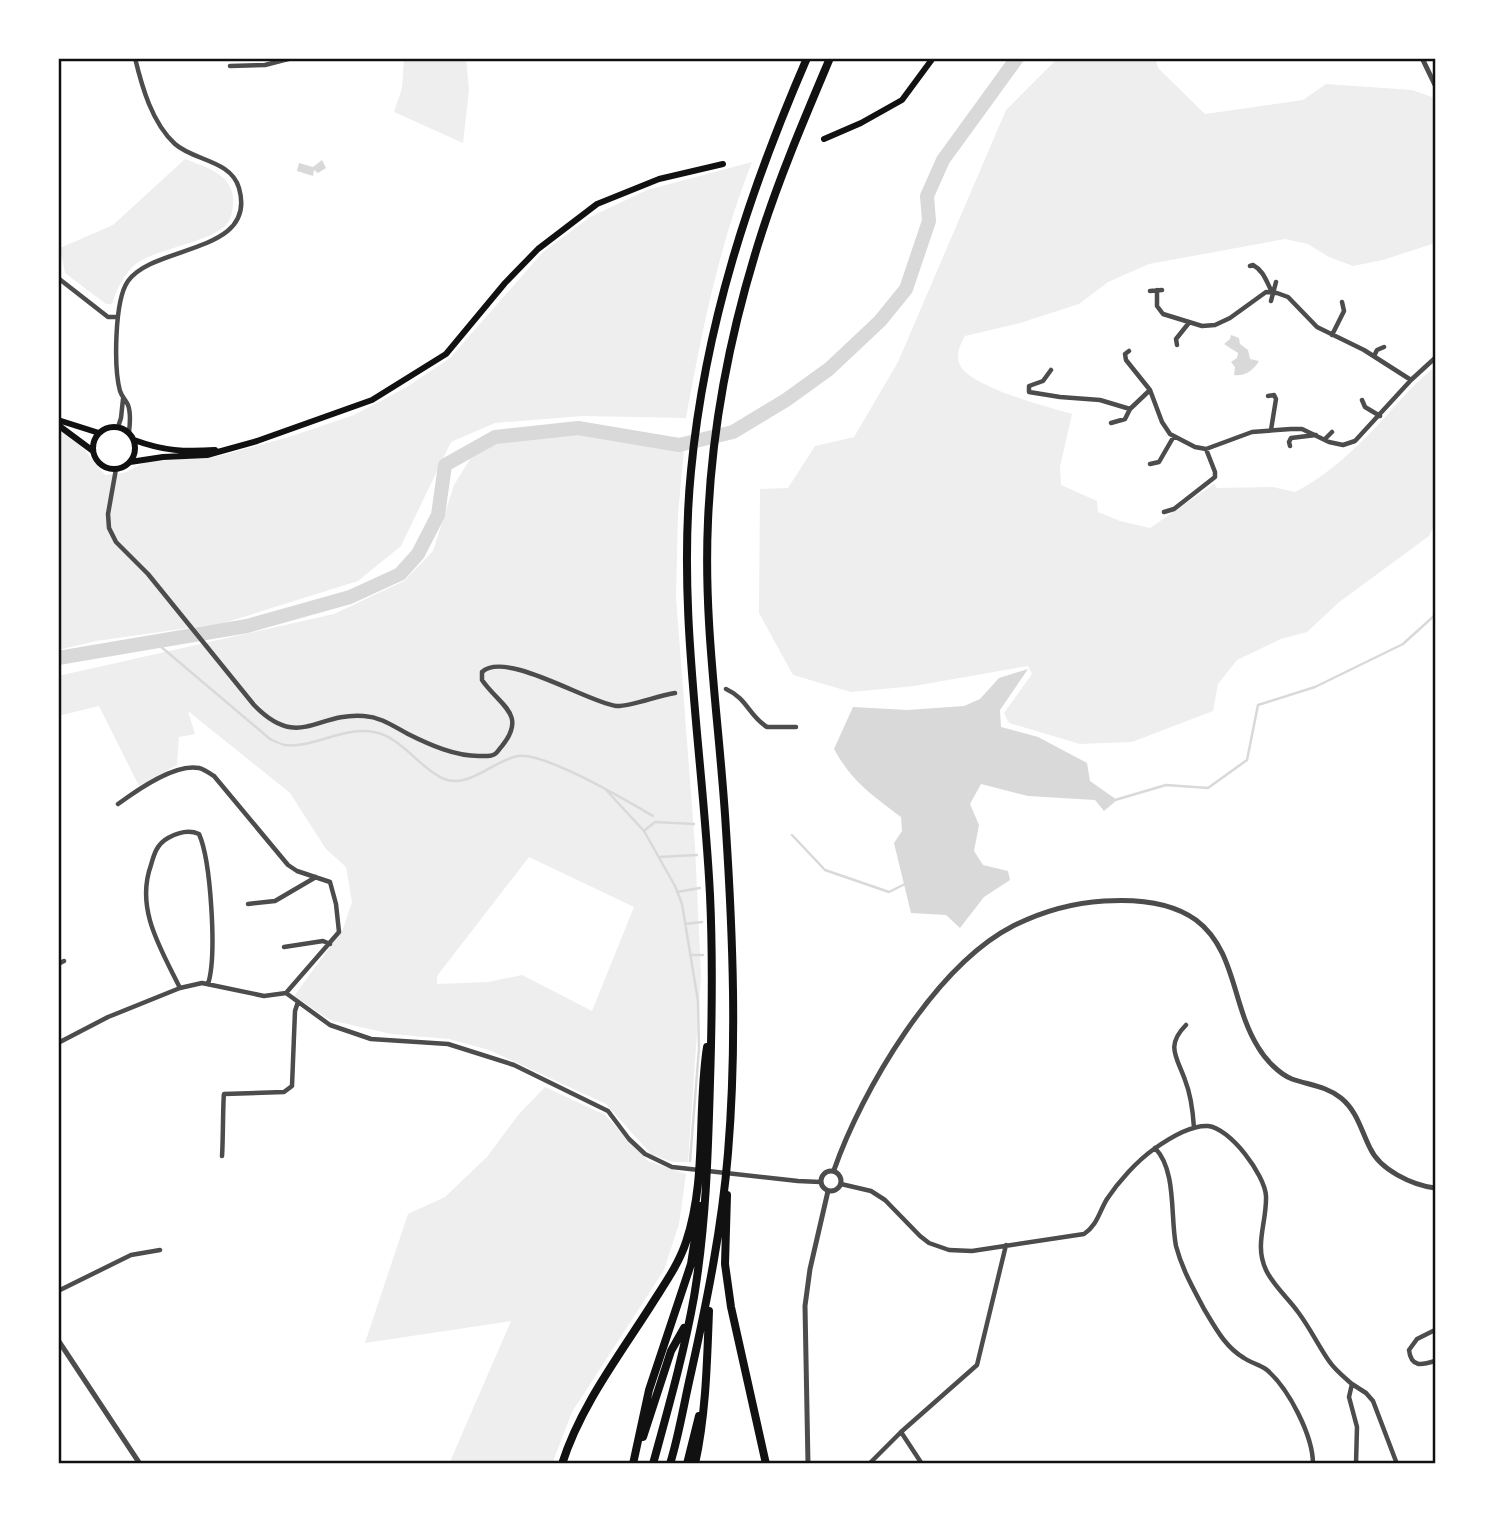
<svg xmlns="http://www.w3.org/2000/svg" width="1493" height="1522" viewBox="0 0 1493 1522" font-family="Rubik,sans-serif">
<style>
.green{fill:#eee;fill-rule:evenodd}
.water{fill:#d9d9d9}
.lines{fill:none;stroke-linecap:round;stroke-linejoin:round}
.stream{stroke:#d9d9d9;stroke-width:2.5}
.river{stroke:#d9d9d9;stroke-width:14}
.minor{stroke:#4c4c4c;stroke-width:4.5}
.tertiary{stroke:#4c4c4c;stroke-width:5}
.secondary{stroke:#111;stroke-width:6}
.motorway{stroke:#111;stroke-width:8}
.neatline{fill:none;stroke:#111;stroke-width:2.5}
</style>
<rect width="100%" height="100%" fill="#fff"/>
<path class="green" d="M404,58H466L469,90L463,143L394,112L402,88Z
M1058,58H1155L1158,68L1205,114L1303,100L1326,84L1412,90L1435,98V243L1383,260L1353,266L1329,257L1308,244L1285,239L1149,264L1108,282L1079,304L1020,323L965,336C959,346 955,357 961,367C975,388 1047,407 1072,414L1060,467L1061,485L1097,501L1098,512L1120,521L1150,528L1214,484L1217,488L1273,487L1295,492C1317,481 1338,464 1356,447C1384,422 1405,390 1435,367V524L1429,536L1338,603L1307,632L1281,639L1237,660L1218,684L1213,711L1132,742L1080,744L1009,723L1004,713L1032,674L1028,666L914,686L851,692L793,675L759,613L760,489L788,488L815,446L854,437L898,362L1006,110Z
M185,159C203,166 232,174 233,198C233,206 233,217 227,224C211,242 159,248 137,263C124,273 117,289 112,304H106L65,273L60,248L113,225Z
M752,162C719,245 702,331 686,418L583,416L495,423L451,442L401,546L358,581L224,623L96,641L58,650V428L77,441L105,475L124,473L146,462L219,456L289,437L354,415L405,388L450,358L543,252L590,217L647,190Z
M575,433L684,449L678,514L676,597L695,846L701,976L688,1162H672L651,1154L606,1104L489,1050L449,1039L391,1034L330,1020L294,996L343,929L352,902L346,867L326,849L290,793L188,711L195,734L179,737L177,765L139,786L99,706L58,716V676L334,614L404,581L433,551L454,485L470,459L501,441ZM529,857L634,907L592,1011L522,975L488,982L437,984V976Z
M545,1087L605,1115L648,1161L686,1174L679,1224L664,1270L572,1412L552,1464H449L511,1321L365,1343L408,1214L445,1197L487,1157L519,1114Z"/>
<path class="water" d="M322,160L326,168L318,173L314,170L313,176L297,171L299,163L313,167Z
M1231,335L1239,338L1240,344L1248,350L1250,359L1259,361C1254,370 1244,377 1234,375L1235,367L1231,362L1237,358L1238,353L1224,344L1230,339Z
M1028,669L1000,710L1001,727L1038,737L1087,763L1090,781L1117,800L1104,811L1095,800L1028,796L981,784L970,804L979,825L974,851L983,865L1008,871L1010,880L984,897L960,928L946,915L911,913L894,843L902,831L901,817C871,794 853,783 834,749L853,707L907,710L964,706L980,699L999,678Z"/>
<g class="lines">
<path class="stream" d="M153,640L270,739C274,741 280,744 285,745C311,749 344,726 374,732C402,737 420,769 444,779C469,789 494,760 518,756C545,752 627,801 653,816
M607,791L644,831L675,886L682,904L698,1001L699,1048L690,1161
M1115,800L1166,785L1208,788L1247,760L1258,705L1315,687L1403,644L1435,615
M645,830L655,822L694,824
M792,835L825,870L889,892L907,883
M659,857L697,855
M677,892L700,888
M685,924L702,922
M690,955H703"/>
<path class="river" d="M58,658L247,626L350,597L400,574L418,554L438,515L445,465L495,437L578,428L679,445L733,432L786,400L829,369L880,321L906,289L929,221L927,196L943,160L1017,58"/>
<path class="minor" d="M230,66L265,65L292,58
M1250,266L1253,265C1264,271 1266,281 1272,292
M58,278L108,317H117
M1157,290V306L1163,314L1202,326L1215,325L1230,318L1266,292L1277,293L1288,297L1317,327L1364,350L1411,380
M1150,291L1162,290
M1271,301L1276,282
M1332,335L1344,311L1342,302
M1177,345L1176,339L1188,324
M1129,351L1125,354L1126,360L1150,390L1162,422L1170,434L1195,447L1206,449L1252,432L1291,429H1302L1329,442L1343,445L1355,441L1411,380L1435,358
M1374,356L1377,350L1384,347
M1051,370L1043,381L1029,386V392L1060,397L1100,400L1130,409L1150,390
M1268,396L1274,395L1276,399L1271,430
M1362,400L1365,407L1380,416
M1111,423L1125,419L1130,409
M118,427L121,418L123,399
M129,432C130,424 131,413 128,405C126,400 122,397 120,391C114,369 114,301 128,281C155,244 258,254 239,188C231,160 194,161 175,144C152,123 142,87 135,58
M1325,439L1332,432
M1290,446L1289,442L1291,438L1316,435
M1150,464L1159,462L1174,436
M116,469L108,514L109,528L116,542L148,574L254,705C299,751 316,712 364,716C381,717 393,726 408,734C430,745 455,756 479,756C484,756 491,757 495,754C498,752 499,749 502,746C528,714 499,705 482,680V672C505,650 587,702 616,706C630,707 659,695 675,693
M1164,512L1174,509L1215,477V472L1206,449
M726,689C748,699 748,715 767,727H796
M118,804C137,790 175,763 199,768C204,769 209,773 214,776L288,865L297,871L330,882L336,904L339,932L286,993
M248,904L275,901L316,877
M284,947L323,941L330,944
M58,964L64,961
M180,988C161,949 135,909 151,865C154,854 157,844 168,838C177,833 188,829 199,834C211,861 217,956 208,984
M1186,1025C1165,1046 1177,1057 1185,1080C1191,1095 1193,1112 1194,1128
M58,1043L108,1017L180,988L202,983L264,996L286,993L330,1025L371,1039L448,1044L514,1065L608,1111L629,1139L645,1154L672,1167L798,1181L820,1182
M1155,1148C1177,1171 1170,1216 1176,1246C1182,1269 1193,1288 1204,1309C1215,1327 1225,1347 1244,1358C1251,1363 1261,1365 1267,1370C1289,1389 1313,1436 1313,1464
M222,1156C223,1146 223,1098 224,1094L284,1092L292,1086L295,1011L298,1002
M841,1184L871,1191L885,1200L920,1236L929,1243L949,1250L972,1251L1084,1234C1098,1224 1099,1212 1107,1199C1119,1181 1137,1161 1154,1149C1168,1139 1191,1125 1208,1126C1230,1128 1265,1175 1266,1196C1267,1222 1254,1245 1266,1270C1273,1285 1288,1298 1298,1312C1310,1328 1318,1345 1329,1361C1335,1370 1344,1377 1352,1384L1349,1397L1357,1427L1356,1464
M58,1291L131,1255L160,1250
M1435,1330L1417,1339L1409,1350C1411,1368 1422,1365 1435,1361
M1352,1384L1366,1393L1373,1401L1397,1464
M901,1432L922,1464
M869,1464L901,1432L977,1365L1006,1245"/>
<path class="tertiary" d="M1422,58L1435,85
M834,1170C862,1090 935,966 1013,926C1041,912 1072,903 1104,901C1135,899 1170,901 1196,920C1236,950 1232,1006 1258,1047C1265,1059 1279,1074 1292,1079C1309,1085 1326,1086 1341,1098C1357,1111 1361,1130 1370,1148C1380,1170 1412,1185 1435,1188
M821 1181a10 10 0 1 1 20 0a10 10 0 1 1-20 0Z
M58,1340L140,1464
M808,1464L805,1306L810,1269L828,1191"/>
<path class="secondary" d="M824,139L861,123L902,100L933,58
M58,420L99,433
M58,425L93,451
M93 448a21 21 0 1 1 42 0a21 21 0 1 1-42 0Z
M134,440C164,451 184,452 215,450
M130,462L163,457L207,455L257,441L372,400L446,354L505,283L538,249L597,204L659,179L723,164"/>
<path class="motorway" d="M727,1195L725,1264L731,1307L766,1464
M643,1437L671,1351L684,1328
M562,1464C580,1407 618,1357 650,1307C663,1286 678,1266 686,1242C707,1180 697,1111 707,1047
M633,1464L649,1390L691,1264L700,1206
M653,1464C668,1409 684,1353 694,1297C706,1225 708,1154 710,1082C712,1019 713,957 710,895C703,753 677,613 691,471C705,325 749,192 807,58
M670,1464C679,1435 684,1403 691,1373C707,1301 722,1227 728,1153C737,1045 733,938 726,830C720,727 703,625 708,521C712,423 732,325 762,232C781,173 806,115 830,58
M687,1464L699,1416
M695,1464C706,1414 707,1363 709,1311"/>
</g>
<rect width="1493" height="1522" fill="none" stroke="#ffffff" stroke-width="119"/>
<rect x="60" y="60" width="1374" height="1402" class="neatline"/>
</svg>
